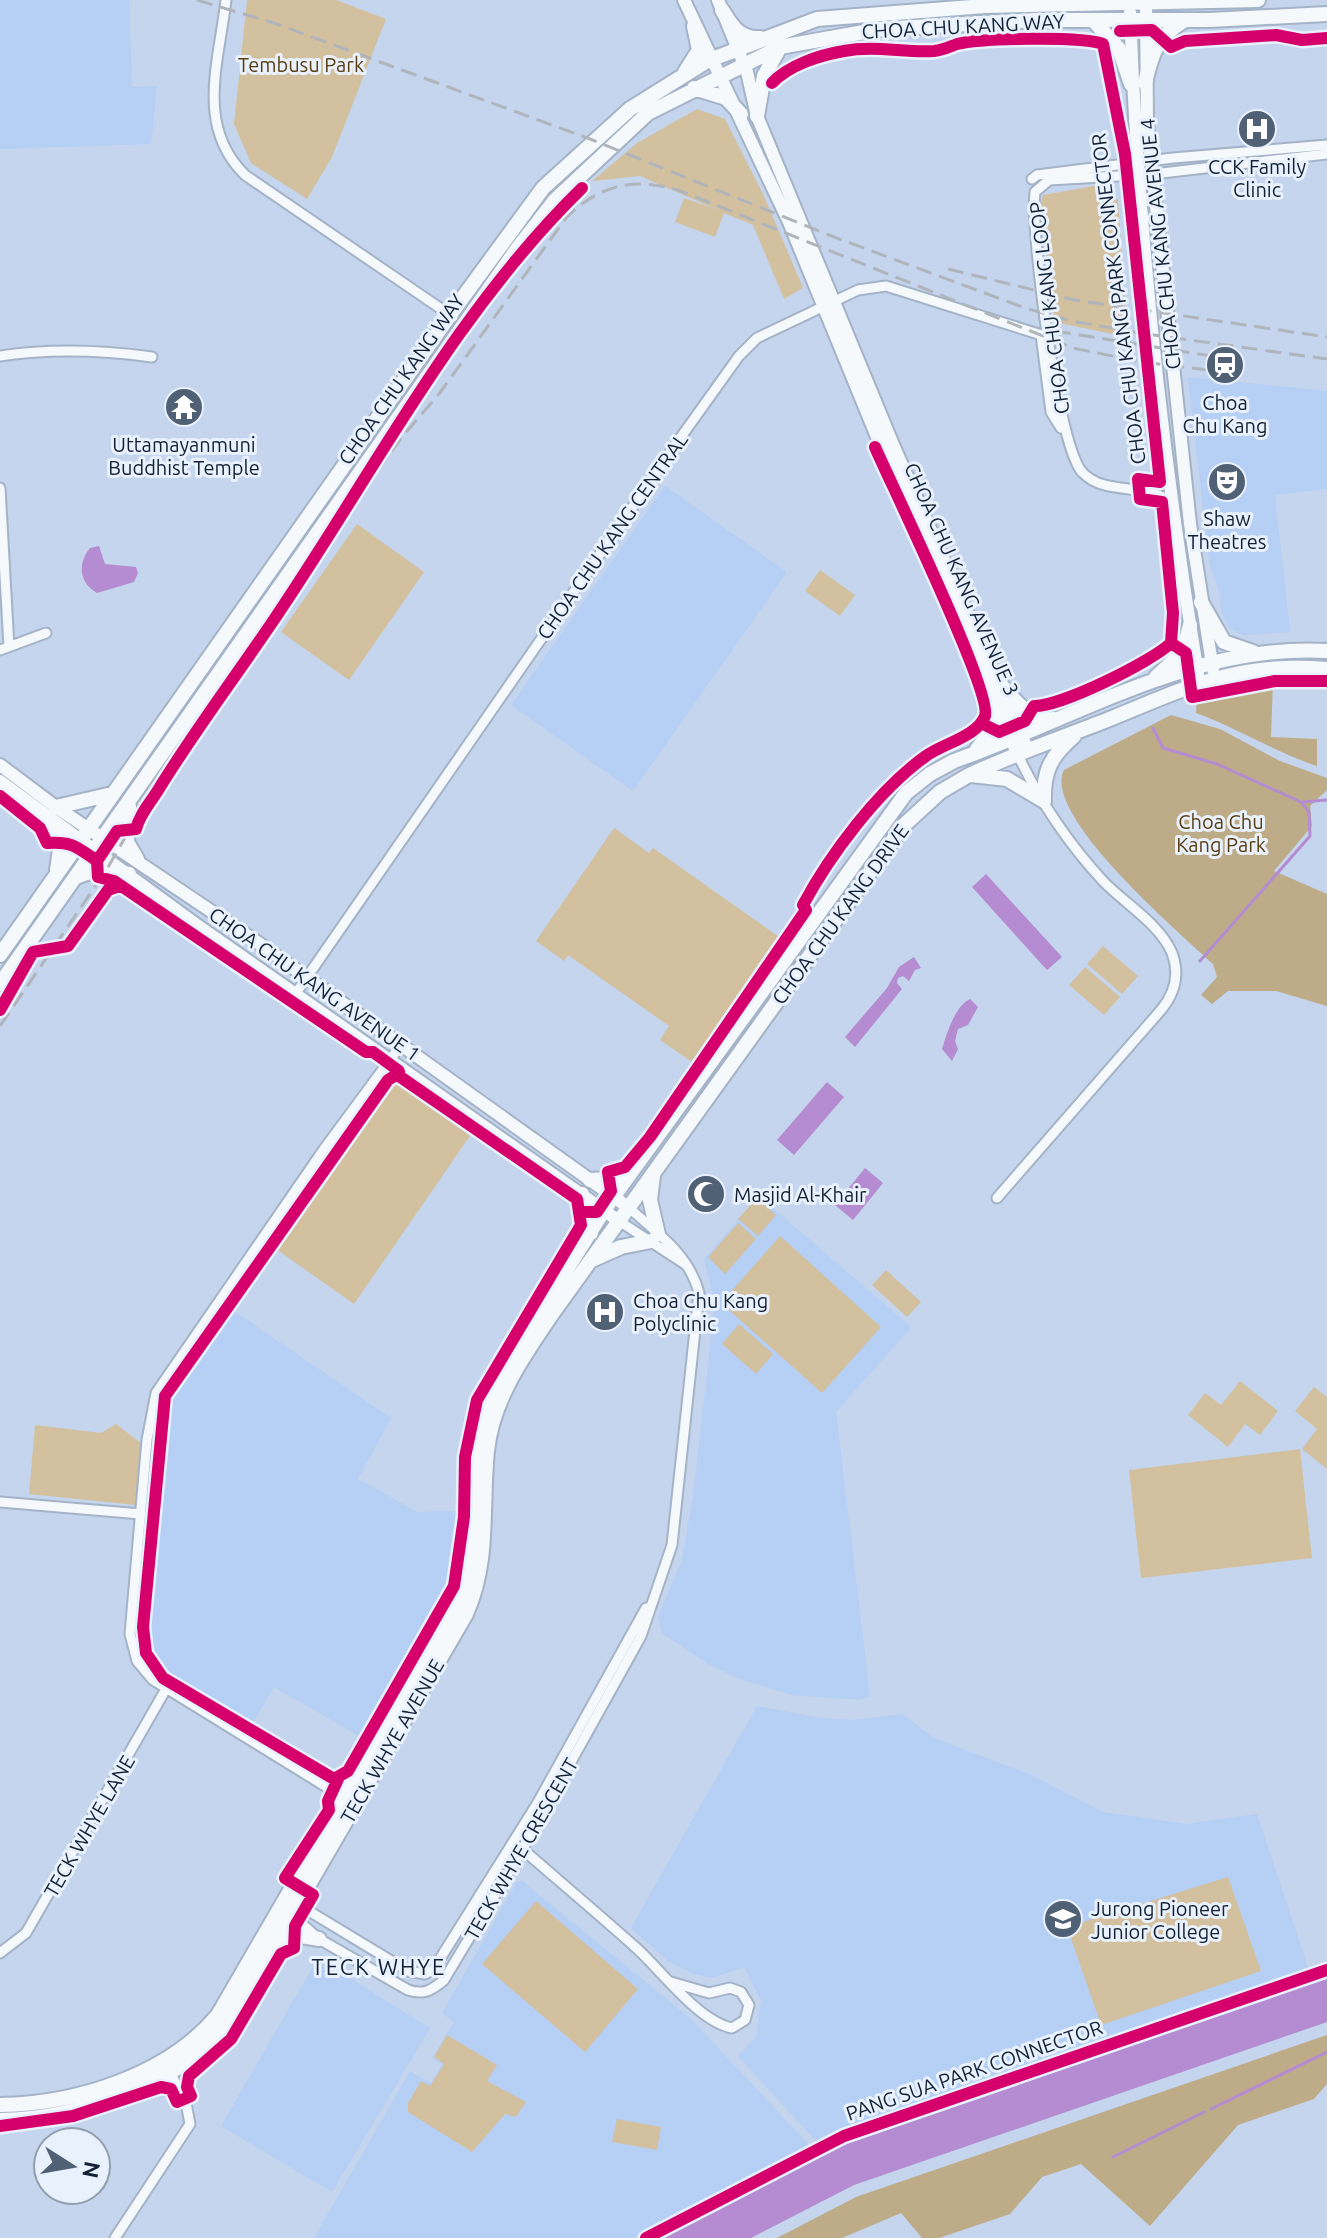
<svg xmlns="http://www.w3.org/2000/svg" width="1327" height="2238" viewBox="0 0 1327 2238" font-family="Ubuntu,sans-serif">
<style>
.built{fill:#b5cff5}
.green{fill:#d3c09f}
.forest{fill:#beab87}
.water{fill:#b58cd2}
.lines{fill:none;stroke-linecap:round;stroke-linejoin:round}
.stream{stroke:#b58cd2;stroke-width:3}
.minor-casing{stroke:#a4b3c7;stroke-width:13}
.tertiary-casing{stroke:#a4b3c7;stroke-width:16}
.secondary-casing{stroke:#a4b3c7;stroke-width:18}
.minor{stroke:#f6f9fc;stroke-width:9}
.tertiary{stroke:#f6f9fc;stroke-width:12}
.secondary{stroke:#f6f9fc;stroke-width:14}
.rail{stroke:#b0b5bb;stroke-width:3;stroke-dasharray:16 8;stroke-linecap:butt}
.cycleway-casing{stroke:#e9f1fd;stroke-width:17}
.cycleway{stroke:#d6006c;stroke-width:12}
.labels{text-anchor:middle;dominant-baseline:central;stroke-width:6;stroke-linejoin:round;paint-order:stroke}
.street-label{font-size:20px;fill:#122135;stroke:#e9f1fd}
.park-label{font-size:20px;fill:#593e11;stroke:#e9f1fd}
.poi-label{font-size:20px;fill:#122135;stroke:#e9f1fd}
.neighbourhood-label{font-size:22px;letter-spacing:2px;fill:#122135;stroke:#e9f1fd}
</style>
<rect width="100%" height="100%" fill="#c4d5ed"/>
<path class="built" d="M0,0H129L132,87L157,86L151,144L0,149Z
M1188,377L1327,391V489L1275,495L1290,632L1242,635L1229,628L1221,610L1220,594L1209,562Z
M665,486L787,572L633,791L511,705Z
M759,1196L911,1327L836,1412L870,1696L860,1700L792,1695L737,1678L708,1664L662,1633L658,1617L682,1559L693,1497L715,1303L704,1259Z
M231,1309L391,1418L358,1479L418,1512L461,1511L459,1560L447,1595L368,1741L274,1687L249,1729L170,1682L155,1666L147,1648L146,1629L167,1409Z
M757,1706L821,1718L853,1720L902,1714L934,1738L1031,1775L1103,1812L1186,1824L1257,1814L1309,1970L830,2134L817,2142L738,2056L756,2037L761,2001L744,1967L712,1978L694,1974L668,1961L631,1928Z
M522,1881L691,2019L811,2147L633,2238H314L410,2071L431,2083L442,2064L432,2058L454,2022L442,2013L517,1882Z
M318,1958L430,2028L332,2192L221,2126Z"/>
<path class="green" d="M247,0H336L386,19L332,157L307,199L251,163L234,124Z
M697,109L725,119L764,196L803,288L784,299L753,225L724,213L715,237L675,222L684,198L718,210L640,176L592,181L637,143Z
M1099,185L1118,200L1127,337L1054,322L1041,203L1043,195Z
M357,524L424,572L349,680L281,632Z
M820,570L855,595L840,616L805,591Z
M614,828L649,853L653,848L782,939L695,1064L660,1040L669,1026L568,955L564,961L536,941Z
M1103,946L1138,976L1122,994L1087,964Z
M1085,967L1120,997L1104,1015L1069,985Z
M395,1075L474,1130L354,1304L276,1249Z
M757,1198L776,1215L758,1236L738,1219Z
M738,1223L756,1239L725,1274L708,1257Z
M780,1236L881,1327L822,1393L721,1303Z
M886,1270L921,1302L907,1317L872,1285Z
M739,1324L773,1354L756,1374L722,1344Z
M1240,1381L1278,1411L1260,1435L1245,1424L1228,1447L1188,1415L1205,1393L1221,1405Z
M1314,1387L1327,1397V1469L1302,1449L1317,1429L1295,1411Z
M116,1424L151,1451L145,1506L29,1494L35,1425L101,1433Z
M1300,1449L1312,1558L1141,1578L1129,1470Z
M1228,1877L1261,1971L1101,2025L1067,1927Z
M536,1901L638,1989L585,2052L482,1964Z
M447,2035L497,2065L487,2081L526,2102L516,2117L505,2114L472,2152L408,2112V2103L421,2081L430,2086L444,2064L434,2057Z
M617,2119L661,2127L657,2150L612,2142Z"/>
<path class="forest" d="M1273,681L1271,737L1317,739V766C1274,752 1238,728 1196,713L1197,696Z
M1171,715L1220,729L1280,761L1327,778V790L1310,806L1312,826L1274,871L1327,894V1006L1276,991H1228L1212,1004L1201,995L1217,977L1213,964C1182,935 1041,815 1064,770Z
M1327,2035V2084L1314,2099L1238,2125L1150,2226L1081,2164L1042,2177L1010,2214L939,2238H922L901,2213L842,2238H777L856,2197Z"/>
<path class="water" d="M99,546L105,564L136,567L138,573L134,582L97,593C78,582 78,563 90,548Z
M986,874L1062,957L1047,970L972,887Z
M914,957L921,968L915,970L909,981L903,976L898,978L897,983L902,989L855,1047L845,1037L887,988L899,967Z
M970,999L978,1007L968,1025L958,1029L955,1041L958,1049L952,1061L942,1049C947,1033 955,1006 970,999Z
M827,1082L844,1097L794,1155L777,1140Z
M865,1168L883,1183L853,1220L835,1205Z
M1327,1978V2022L854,2185L751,2238H661L832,2149Z"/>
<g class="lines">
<path class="stream" d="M1153,728L1163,748L1217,764L1301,802L1309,812L1310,836L1200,961
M1303,802L1327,800
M1211,2109L1327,2052
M1113,2157L1204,2112"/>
<defs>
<path id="minor" d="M226,0C219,62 195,126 245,175L453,317
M1032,179L1037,175L1173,158L1327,145
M1041,335L1051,412L1061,428
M0,356C52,348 100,350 152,357
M0,488L9,647
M1174,505C1151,481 1106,497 1083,473C1058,449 1030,230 1035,192L1049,180L1153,174L1327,154
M0,650L46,633
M296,993L681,437L739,356L757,338L858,290L886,286L1048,337
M997,1198L1161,1010C1175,993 1180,974 1172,953C1160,924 1124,903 1103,881C1068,843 1039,800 1017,753
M619,1221L685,1264
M0,1502L141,1514
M346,1799L153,1680L137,1661L130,1634L147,1440L156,1393L324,1149L401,1045
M520,1847C558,1880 596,1912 633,1945C660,1968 697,2021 732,2028L745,2020L749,2005L741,1992L730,1988L709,1993L671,1982
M294,1902L408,1971L425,1974L433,1970L537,1804L646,1608
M289,1912L319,1939L408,1990C424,1995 431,1991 444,1980L522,1850L641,1636L672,1545L699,1293C689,1254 657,1233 628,1207
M0,1953L26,1933L166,1689
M115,2238L190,2124L186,2103L168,2068"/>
<path id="tertiary" d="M684,0L789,222L877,437L1017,753
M718,0L747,72L757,116L894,447L1027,748
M1146,0L1147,122L1190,524L1213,670
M1130,12C1138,233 1162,456 1198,674
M0,765L56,807L257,942L628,1207
M0,781L197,925L619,1221"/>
<path id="secondary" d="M722,10C732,26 739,39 760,38
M1093,20L1119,49L1131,84
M685,72L699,50L694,26
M1145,83C1152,52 1157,37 1185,20
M694,88L726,98L741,114
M757,116L764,76L780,47
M1201,602L1224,642L1253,652
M1156,677L1183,652L1190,625
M1002,686C1017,703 1030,721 1054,719
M977,749L993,729L996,704
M971,775L1007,779L1044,801
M1044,801C1043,771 1051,756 1074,736
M129,806L127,842L137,859
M56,807L112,794
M49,817L61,842L57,870
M76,877L98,869L129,874
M0,955L450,315L543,188L630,109L707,61L817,19L985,6L1258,0
M0,984L517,249L555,200L648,113L780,47L881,29L1036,20H1210L1327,14
M653,1176L650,1200L658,1234
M590,1180L627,1178
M582,1194L591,1233
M594,1259L621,1247L651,1241
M275,1943L295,1935L319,1939
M0,2105C77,2104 168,2075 218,2015L460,1598L472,1552L478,1424L492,1389L604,1210L906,793L930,774L954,761C1075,718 1195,643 1327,651
M0,2120C77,2120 181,2084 229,2022L466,1614C490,1560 481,1508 487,1451C492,1400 524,1355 552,1314L903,826L940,792L969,775C1014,754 1061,738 1107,720C1186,688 1238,661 1327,669"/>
</defs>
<use href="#minor" class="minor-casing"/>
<use href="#tertiary" class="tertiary-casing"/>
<use href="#secondary" class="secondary-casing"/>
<use href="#minor" class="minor"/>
<use href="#tertiary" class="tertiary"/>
<use href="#secondary" class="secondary"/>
<path class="rail" d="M197,0L274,23L590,139L834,237L1025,308L1071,321L1146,334L1327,359
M948,269L1075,300L1327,337
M1055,331L1242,361
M0,1026L107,869L174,752L316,554L402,437L439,394L566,218C599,185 633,177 678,190L1073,348L1142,362L1241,374"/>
<defs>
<path id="cycleway" d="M1120,31L1152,30L1171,47L1185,41L1276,35L1302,40L1327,38
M1103,44L1125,154L1160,482L1138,479L1140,499L1162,502L1173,613L1171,643
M772,83C789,65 820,55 844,51C875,45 904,53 934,51C944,50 949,47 957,44C980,38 1083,36 1103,44
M1171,643L1186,653L1192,697L1275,681H1327
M981,723L999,732L1025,721L1034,706C1060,707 1151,662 1171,643
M0,796L40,828L47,843C72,841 77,847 97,861L98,877L114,881L366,1052H373L399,1071V1076L577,1199L581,1225L477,1400L465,1457L464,1517L454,1586L348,1771L334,1779L163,1678L146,1653L143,1627L165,1396L388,1080L399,1073
M97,861L117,831L136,829C140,813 152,801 160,787C194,732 233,680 269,627C371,478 452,315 582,188
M0,1010L33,952L68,946L108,890L119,886
M581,1212H597L611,1191L608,1172L625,1167L650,1137L806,910L803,905C830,855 878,790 926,756C942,744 978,736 985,716C993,693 891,484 875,447
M0,2126L73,2116L161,2087L171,2089L177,2102L191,2096L187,2087L189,2076L231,2039L281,1954L294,1948L295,1926L313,1895L285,1878L329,1810L328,1801L338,1779
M646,2238L844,2136L1327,1970"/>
</defs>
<use href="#cycleway" class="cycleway-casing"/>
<use href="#cycleway" class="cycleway"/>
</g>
<defs>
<symbol id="hospital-disc" viewBox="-11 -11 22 22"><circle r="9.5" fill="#506075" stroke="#e9f1fd"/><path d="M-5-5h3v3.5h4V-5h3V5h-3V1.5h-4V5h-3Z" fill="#fff"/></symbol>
<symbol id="station-disc" viewBox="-11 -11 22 22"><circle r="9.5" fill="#506075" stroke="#e9f1fd"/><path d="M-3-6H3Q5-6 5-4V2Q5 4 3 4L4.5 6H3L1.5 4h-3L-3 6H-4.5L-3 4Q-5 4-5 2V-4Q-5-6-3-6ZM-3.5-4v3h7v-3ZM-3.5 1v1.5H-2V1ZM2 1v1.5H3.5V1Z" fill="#fff"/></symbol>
<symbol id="temple-disc" viewBox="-11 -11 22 22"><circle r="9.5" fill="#506075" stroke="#e9f1fd"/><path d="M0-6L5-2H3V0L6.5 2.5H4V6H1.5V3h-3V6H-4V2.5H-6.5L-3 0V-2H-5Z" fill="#fff"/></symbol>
<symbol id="theatre-disc" viewBox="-11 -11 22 22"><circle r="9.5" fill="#506075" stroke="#e9f1fd"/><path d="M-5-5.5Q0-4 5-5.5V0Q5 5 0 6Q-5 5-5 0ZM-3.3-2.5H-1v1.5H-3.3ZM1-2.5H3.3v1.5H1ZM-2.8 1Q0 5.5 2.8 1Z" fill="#fff"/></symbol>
<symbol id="mosque-disc" viewBox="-11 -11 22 22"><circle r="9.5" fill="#506075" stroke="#e9f1fd"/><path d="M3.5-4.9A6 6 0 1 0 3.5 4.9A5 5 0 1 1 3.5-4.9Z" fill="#fff"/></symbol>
<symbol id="university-disc" viewBox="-11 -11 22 22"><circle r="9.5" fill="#506075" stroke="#e9f1fd"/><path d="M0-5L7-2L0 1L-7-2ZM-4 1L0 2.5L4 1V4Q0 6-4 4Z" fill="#fff"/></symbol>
</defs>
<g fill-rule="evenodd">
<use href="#hospital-disc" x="1235" y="107" width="44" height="44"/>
<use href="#station-disc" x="1203" y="343" width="44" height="44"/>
<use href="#temple-disc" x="162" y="385" width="44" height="44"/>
<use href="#theatre-disc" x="1205" y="460" width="44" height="44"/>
<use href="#mosque-disc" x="684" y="1172" width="44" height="44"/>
<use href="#hospital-disc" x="583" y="1290" width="44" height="44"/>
<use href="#university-disc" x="1041" y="1897" width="44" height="44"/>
</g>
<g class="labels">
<g class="street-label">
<text transform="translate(963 26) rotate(-3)">CHOA CHU KANG WAY</text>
<text transform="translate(1160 244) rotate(-96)">CHOA CHU KANG AVENUE 4</text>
<text transform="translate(1118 299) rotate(-97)">CHOA CHU KANG PARK CONNECTOR</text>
<text transform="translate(1049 308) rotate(-97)">CHOA CHU KANG LOOP</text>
<text transform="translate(401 379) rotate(-55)">CHOA CHU KANG WAY</text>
<text transform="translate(612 536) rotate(-55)">CHOA CHU KANG CENTRAL</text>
<text transform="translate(962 579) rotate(66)">CHOA CHU KANG AVENUE 3</text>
<text transform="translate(840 914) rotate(-54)">CHOA CHU KANG DRIVE</text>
<text transform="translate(315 984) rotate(35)">CHOA CHU KANG AVENUE 1</text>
<text transform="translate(392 1741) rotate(-60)">TECK WHYE AVENUE</text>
<text transform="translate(89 1826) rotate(-60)">TECK WHYE LANE</text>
<text transform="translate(521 1849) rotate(-60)">TECK WHYE CRESCENT</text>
<text transform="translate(974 2070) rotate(-19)">PANG SUA PARK CONNECTOR</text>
</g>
<g class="park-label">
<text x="301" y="64">Tembusu Park</text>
<text x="1221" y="821">Choa Chu<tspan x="1221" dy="23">Kang Park</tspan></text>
</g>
<g class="poi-label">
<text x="1257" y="166">CCK Family<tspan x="1257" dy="23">Clinic</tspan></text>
<text x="1225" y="402">Choa<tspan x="1225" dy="23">Chu Kang</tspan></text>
<text x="184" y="444">Uttamayanmuni<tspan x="184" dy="23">Buddhist Temple</tspan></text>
<text x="1227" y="518">Shaw<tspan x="1227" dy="23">Theatres</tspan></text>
<text x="734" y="1194" text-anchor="start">Masjid Al-Khair</text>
<text x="633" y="1300" text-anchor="start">Choa Chu Kang<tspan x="633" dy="23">Polyclinic</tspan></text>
<text x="1091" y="1908" text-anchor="start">Jurong Pioneer<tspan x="1091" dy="23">Junior College</tspan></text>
</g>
<g class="neighbourhood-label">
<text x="379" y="1966">TECK WHYE</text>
</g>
</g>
<g transform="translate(72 2166) rotate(101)"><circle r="38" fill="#e9f1fd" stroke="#939ead" stroke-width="2"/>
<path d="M0-6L14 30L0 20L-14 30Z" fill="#506075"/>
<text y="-12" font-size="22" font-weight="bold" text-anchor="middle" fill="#122135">N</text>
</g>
</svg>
